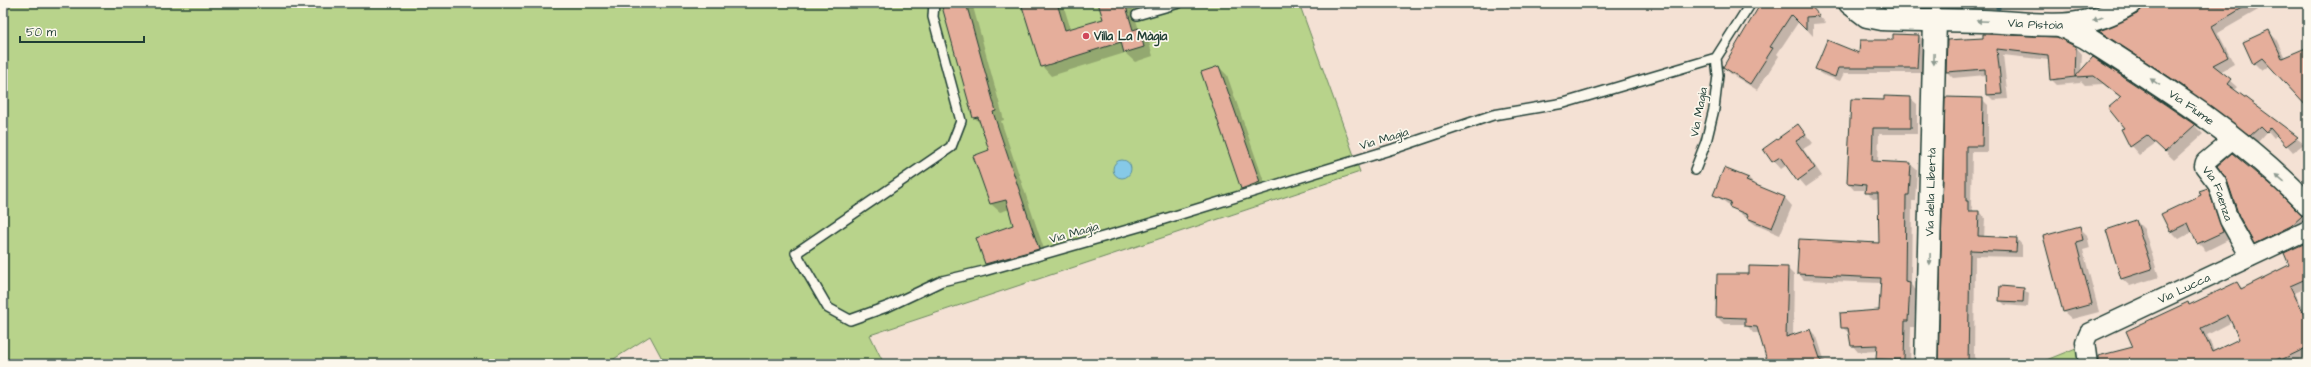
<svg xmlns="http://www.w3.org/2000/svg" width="2311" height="367" viewBox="0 0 2311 367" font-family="'Architects Daughter',sans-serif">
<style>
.green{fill:#b8d38b;stroke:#6c8860}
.water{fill:#86c9e7;stroke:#5d919f}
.shadow{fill:#0003;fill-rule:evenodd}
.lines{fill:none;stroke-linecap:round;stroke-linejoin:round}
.stream{stroke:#5d919f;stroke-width:5}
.building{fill:#e5ae9b;stroke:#1f3d34;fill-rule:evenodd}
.service-casing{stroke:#1f3d34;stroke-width:12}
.minor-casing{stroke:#1f3d34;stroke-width:21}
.tertiary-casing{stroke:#1f3d34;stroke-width:25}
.service{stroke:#fbf7ec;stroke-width:9}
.minor{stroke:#fbf7ec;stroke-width:18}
.tertiary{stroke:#fbf7ec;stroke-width:22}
.oneway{fill:#8d9a90}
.poi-dot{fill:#d1495b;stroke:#fbf7ec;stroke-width:1.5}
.labels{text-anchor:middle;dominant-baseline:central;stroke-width:3.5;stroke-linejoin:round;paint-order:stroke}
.street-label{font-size:12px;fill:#1f3d34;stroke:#fbf7ec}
.poi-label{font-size:12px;font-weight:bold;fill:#1f3d34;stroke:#fbf7ec;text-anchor:start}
</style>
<rect width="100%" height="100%" fill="#f4e1d4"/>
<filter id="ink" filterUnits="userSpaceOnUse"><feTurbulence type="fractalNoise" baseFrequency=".025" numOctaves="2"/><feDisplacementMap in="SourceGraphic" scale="8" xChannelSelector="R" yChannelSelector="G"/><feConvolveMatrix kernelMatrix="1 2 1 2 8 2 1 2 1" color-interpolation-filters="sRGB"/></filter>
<g filter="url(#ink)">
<path class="green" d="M3,3H1299L1360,172L870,335L884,364H665L650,336L606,364H3Z
M2076,348L2080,364H2044V361Z"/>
<path class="water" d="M1113 169a9 9 0 1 1 18 0a9 9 0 1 1-18 0Z"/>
<path class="shadow" d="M942,3H972L1004,120L1001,121L1047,258L995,273L986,264L978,238L1015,226L1010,209L1000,212L991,204L990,151L982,126L974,117Z
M1022,3H1067L1063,4L1071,30L1104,20L1099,3H1131L1139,30L1148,39L1153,56L1135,62L1125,53L1051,76L1042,66Z
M1763,3H1820L1812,8L1826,23L1813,24V36L1799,21L1777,54L1779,56L1757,90L1731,74L1724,67Z
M1891,3H1927V12L1898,13L1891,6Z
M1942,3H1975V4L1947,8Z
M2096,3H2124L2104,12Z
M2144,3H2254L2258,10L2218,33L2234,64L2220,72L2237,87L2234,90L2304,144L2293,152L2277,134L2274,138L2268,131L2258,142L2188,90L2107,38L2101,31L2138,15Z
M2268,31L2276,39L2285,58L2308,49V106L2270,65L2262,71L2254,63L2244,42Z
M1919,36L1924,41L1922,73H1844L1840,81L1821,74L1816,68L1894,41Z
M1948,41L2076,47L2082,54L2081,72L2093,58L2195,126L2203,134L2174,160L2156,143L2139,155L2131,146L2125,128L2121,98L2103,84L2085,85L2081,81L2080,83L2057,85L2051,79L2049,60L2003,55L2008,99L1993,100L1987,94L1986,75L1953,78L1947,72Z
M1219,67L1227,75L1267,190L1250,196L1242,188Z
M1910,98L1917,104V134H1879L1878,162L1910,164L1917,170L1915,201H1912L1911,285L1916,290L1914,327H1911L1910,364H1883L1877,359V351L1858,352L1852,345L1850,334L1842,327L1880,311L1881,283L1804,280L1798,273L1880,244L1879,199H1873L1866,190H1854L1848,183L1852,100L1885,101Z
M1946,98L1982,99L1988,105V152H1972L1971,205L1974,212H1979L1985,218L1984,238L2017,239L2022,245V257L1975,256L1974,357L1980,364H1939Z
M1798,125L1813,143L1803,149L1822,176L1806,187L1787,165L1781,169L1764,149Z
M2232,154L2302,216L2308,223L2262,250L2255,243Z
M1724,169L1749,179L1755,186L1785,198L1792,206L1780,235L1756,225L1714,194Z
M2207,189L2215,197L2230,239L2206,251L2198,243L2192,232L2179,239L2171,231Z
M2136,221L2144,229L2159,277L2130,286L2122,279L2107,230Z
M2079,227L2087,235L2090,248L2083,250L2099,312L2072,319L2064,312L2044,237Z
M2308,242V287L2295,293L2308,317V356L2290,364H2098L2134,348L2188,304L2190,306L2237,283L2243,289L2291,266L2285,253ZM2232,322L2240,339L2214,351L2207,335Z
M1787,268L1794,275L1793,335L1810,330L1817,337L1825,362L1834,360L1838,364H1770L1760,333H1753L1746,324H1724L1717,317L1750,275Z
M2023,289L2029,294L2028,307L2005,305L2000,300Z"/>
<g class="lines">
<path class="stream" d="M1998,8V3"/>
</g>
<path class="building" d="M941,3H966L996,111L993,112L1039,249L985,264L976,238L1013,225L1006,200L990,204L973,156L989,150L978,117L973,118Z
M1021,3H1057L1065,30L1103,19L1098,3H1125L1133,30L1139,28L1144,47L1124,53L1121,42L1041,67Z
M1761,3H1808L1820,16L1806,17V30L1791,15L1770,47L1773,48L1750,84L1723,67Z
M2143,3H2251L2212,26L2228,57L2213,65L2231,79L2227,84L2298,137L2286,146L2270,128L2267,132L2261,126L2250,136L2180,84L2099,31L2137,14L2142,9Z
M2269,30L2282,58L2308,47V108L2262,58L2253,64L2243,42Z
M1893,34L1919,35L1917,68H1838L1835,77L1815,69L1827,40L1859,53L1860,40H1893Z
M1983,34L2057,37L2076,47L2075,77L2050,80L2048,55L1997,49L2002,94L1986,95L1985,69L1946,72L1947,40L1983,38Z
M2093,57L2166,105L2195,125L2165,152L2147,135L2130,147L2121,129L2124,128L2108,108L2121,97L2094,76L2075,77Z
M1219,66L1260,182L1241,189L1201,72Z
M1884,96L1911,97V128H1873L1872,161L1911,163L1909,195H1906L1905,282L1910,283L1908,321H1905L1904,360L1876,359L1877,345L1851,346L1848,328H1841L1840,313L1879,310L1881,278L1797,274L1799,239L1879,243L1878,193H1865L1866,185L1847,183L1851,99L1884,100Z
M1945,97L1983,98L1982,146H1966V201H1968V211H1979L1978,236L2017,238L2016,252L1970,250L1968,364H1938Z
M1798,124L1806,135L1796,141L1815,168L1797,181L1780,157L1772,162L1763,149Z
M2232,153L2275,189L2302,216L2291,226L2254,244L2239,216L2227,180L2217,166Z
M1724,168L1749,178L1746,181L1785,197L1772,228L1747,218L1748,215L1729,207L1731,202L1713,195Z
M2208,188L2223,232L2197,244L2188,223L2170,232L2161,214L2201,195L2199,191Z
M2136,220L2152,269L2121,279L2106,230Z
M2080,226L2083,240L2076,242L2092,304L2063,312L2043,236Z
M2308,242V278L2290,286L2308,323V347L2281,360L2280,358L2268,364H2098V356L2133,347L2126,331L2188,302L2189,305L2237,282L2241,289L2289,265L2284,253ZM2228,315L2239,339L2212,352L2201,328Z
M1749,266L1788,267L1786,337L1810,329L1822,364H1768L1757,327L1745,326V318L1716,317L1717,274H1749Z
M2000,286L2024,288L2023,302L1999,301Z"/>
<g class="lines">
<defs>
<path id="service" d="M934,3L933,17L961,121L951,147L796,253L828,308L850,320L889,306L942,281L984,271L1145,225L1393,149L1493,115L1564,103L1716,58
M1137,15L1179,3
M1695,170L1706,142L1714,109L1718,75L1716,58L1751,3"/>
<g id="minor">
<path id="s1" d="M2234,138L2205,162L2204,166L2217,183L2229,220L2250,257"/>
<path id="s2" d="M2088,364L2085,342L2089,333L2308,230"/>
</g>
<g id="tertiary">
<path id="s3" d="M1850,3L1867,16L1882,19C1915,20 1949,20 1983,21C2040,23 2079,35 2131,3"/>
<path id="s4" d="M2062,26L2085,37C2163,87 2244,137 2308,205"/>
<path id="s5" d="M1926,364L1935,20"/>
</g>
</defs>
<use href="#service" class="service-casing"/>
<use href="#minor" class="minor-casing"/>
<use href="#tertiary" class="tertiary-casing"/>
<use href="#service" class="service"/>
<use href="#minor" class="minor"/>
<use href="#tertiary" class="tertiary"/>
</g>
<defs><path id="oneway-solid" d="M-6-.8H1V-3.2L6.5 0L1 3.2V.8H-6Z"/></defs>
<g class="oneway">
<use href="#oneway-solid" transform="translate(2098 19) rotate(159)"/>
<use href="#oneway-solid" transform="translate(1982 21) rotate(-178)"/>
<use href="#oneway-solid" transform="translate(1934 59) rotate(91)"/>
<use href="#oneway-solid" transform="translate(2155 82) rotate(-146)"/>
<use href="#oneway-solid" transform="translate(2280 178) rotate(-139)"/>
<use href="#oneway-solid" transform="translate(1930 259) rotate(91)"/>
</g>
</g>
<circle class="poi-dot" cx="1086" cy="36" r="4"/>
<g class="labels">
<g class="street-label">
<text stroke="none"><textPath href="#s3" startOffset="190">Via Pistoia</textPath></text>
<text stroke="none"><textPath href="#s4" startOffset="153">Via Fiume</textPath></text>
<text transform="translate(1699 112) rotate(-79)">Via Magia</text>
<text transform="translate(1384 139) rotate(-17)">Via Magia</text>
<text stroke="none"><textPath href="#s5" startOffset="172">Via della Libertà</textPath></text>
<text stroke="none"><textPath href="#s1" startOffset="73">Via Faenza</textPath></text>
<text transform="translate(1074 233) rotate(-16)">Via Magia</text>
<text stroke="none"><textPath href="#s2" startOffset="137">Via Lucca</textPath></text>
</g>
<g class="poi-label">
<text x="1094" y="36">Villa La Màgia</text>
</g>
</g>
<rect width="2311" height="367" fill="none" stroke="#fbf7ec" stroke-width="16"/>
<rect x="8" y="8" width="2295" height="351" fill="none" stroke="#1f3d34" stroke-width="1.5" filter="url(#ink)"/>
<path d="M20 36v6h124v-6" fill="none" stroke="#1f3d34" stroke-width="2"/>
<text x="26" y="36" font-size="12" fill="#1f3d34" stroke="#fbf7ec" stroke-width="3" paint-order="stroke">50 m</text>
</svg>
